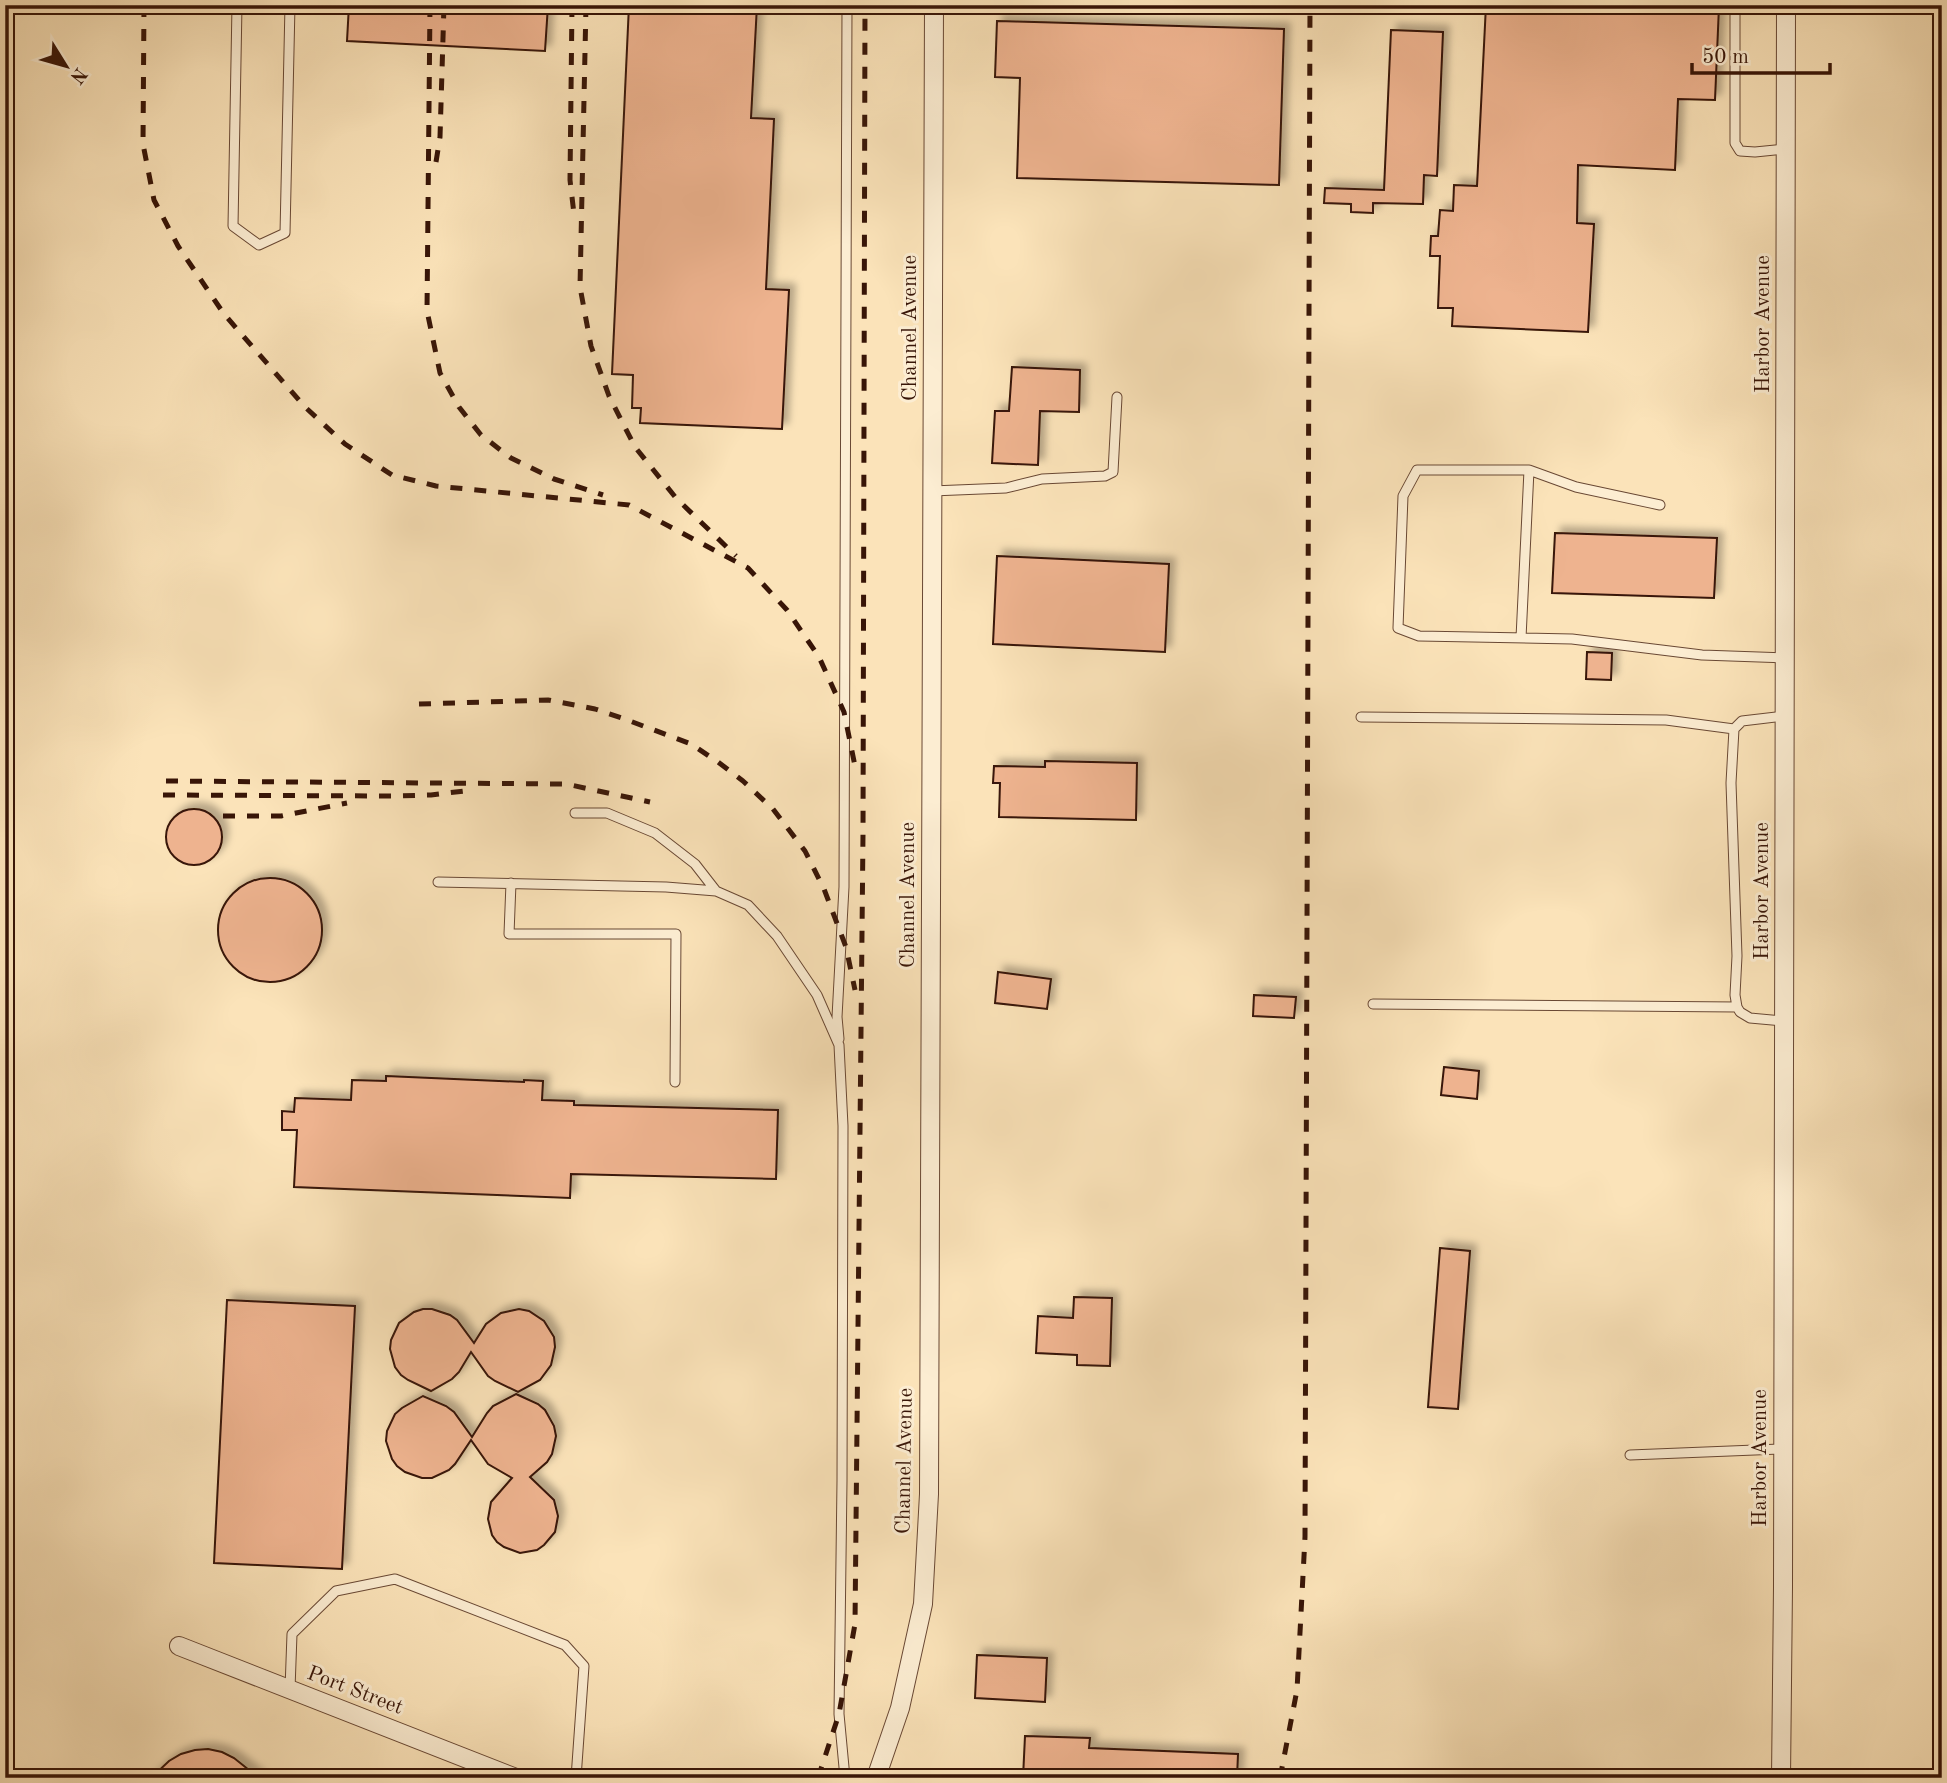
<svg xmlns="http://www.w3.org/2000/svg" width="1947" height="1783" viewBox="0 0 1947 1783" font-family="'Old Standard TT',serif">
<style>
.building{fill:#eeb38f;stroke:#381507;stroke-width:2;filter:url(#shadow)}
.lines{fill:none;stroke-linecap:round;stroke-linejoin:round}
.service-casing{stroke:#694834;stroke-width:11}
.minor-casing{stroke:#694834;stroke-width:20}
.service{stroke:#fcedd2;stroke-width:9}
.minor{stroke:#fcedd2;stroke-width:18}
.rail{stroke:#381507;stroke-width:5;stroke-dasharray:12 12;stroke-linecap:butt}
.labels{text-anchor:middle;dominant-baseline:central;stroke-width:6;stroke-linejoin:round;paint-order:stroke}
.street-label{font-size:21px;fill:#381507;stroke:#fcedd2}
</style>
<defs>
<filter id="shadow"><feDropShadow dx="6" dy="-6" stdDeviation="3.5" flood-color="#0004"/></filter>
</defs>
<rect width="100%" height="100%" fill="#fbe3b9"/>
<filter id="stains"><feTurbulence type="fractalNoise" baseFrequency=".00286" numOctaves="4"/><feColorMatrix values="0 0 0 0 .2 0 0 0 0 .09 0 0 0 0 .02 0 0 0 .5 -.17"/></filter>
<radialGradient id="worn" r=".72"><stop offset=".6" stop-color="#630" stop-opacity="0"/><stop offset="1" stop-color="#630" stop-opacity=".3"/></radialGradient>
<path class="building" d="M349,5H548L545,51L347,41Z
M629,5H757L751,118L774,119L766,289L789,290L782,429L640,423L641,408H632L633,375L612,374Z
M1486,5L1719,6L1715,100L1678,99L1675,170L1578,165L1577,223L1594,224L1588,332L1452,326L1453,308H1438L1440,256H1430L1431,236H1438L1440,210L1453,211L1454,185L1477,186Z
M997,21L1284,29L1279,185L1017,178L1020,78L995,77Z
M1391,30L1443,32L1437,176L1424,175L1423,204L1373,203V213L1351,212V204L1324,203L1325,188L1384,190Z
M1012,367L1080,370L1079,412L1040,411L1038,465L992,463L995,411H1009Z
M1555,533L1717,538L1714,598L1552,593Z
M997,556L1169,564L1165,652L993,644Z
M1587,652L1612,653L1611,680L1586,679Z
M1045,761L1137,763L1136,820L999,817L1000,783H993L994,766L1045,767Z
M166 837a28 28 0 1 1 56 0a28 28 0 1 1-56 0Z
M218 930a52 52 0 1 1 104 0a52 52 0 1 1-104 0Z
M998,972L1051,979L1047,1009L995,1003Z
M1254,995L1296,997L1294,1018L1253,1016Z
M1444,1067L1479,1071L1477,1099L1441,1095Z
M386,1076L524,1082V1080L543,1081L542,1100L574,1101V1105L778,1110L776,1179L571,1174L570,1198L294,1187L297,1130H282V1111L294,1112L295,1098L351,1100L352,1080L386,1081Z
M1440,1248L1470,1251L1458,1409L1428,1407Z
M1074,1297L1112,1298L1110,1366L1077,1365V1355L1036,1353L1038,1316L1073,1318Z
M227,1300L355,1306L342,1569L214,1563Z
M423,1309H432L450,1315L457,1320L474,1343L486,1324L501,1313L519,1309L529,1311L544,1321L554,1337L555,1347L551,1365L540,1380L518,1392L495,1381L488,1376L471,1352L459,1372L452,1379L431,1391L408,1380L401,1375L395,1367L390,1349L391,1340L399,1323L414,1312Z
M516,1394L538,1404L545,1410L554,1426L556,1436L552,1454L547,1462L530,1477L554,1500L558,1516L555,1532L544,1545L537,1550L520,1553L504,1547L497,1542L492,1535L488,1519L491,1502L512,1478L488,1464L471,1440L455,1464L449,1470L432,1478H422L405,1472L397,1466L392,1459L386,1441L387,1431L395,1414L402,1408L423,1396L446,1406L454,1412L472,1437L487,1413L493,1406Z
M977,1655L1047,1658L1045,1702L975,1698Z
M1025,1736L1090,1738L1089,1748L1238,1754L1237,1778H1023Z
M208,1749L222,1752L234,1758L259,1778H151L169,1761L181,1754L195,1750Z"/>
<g class="lines">
<defs>
<path id="service" d="M237,5L233,226L259,245L285,233L290,5
M1735,5V143L1740,151L1755,152L1786,149
M932,491L1006,488L1042,479L1105,476L1113,472L1117,397
M1660,505L1576,487L1529,470H1417L1403,496L1398,628L1419,636L1572,639L1702,655L1785,658
M1521,638L1529,470
M1361,717L1666,720L1734,729
M575,813H607L655,833L695,864L716,891
M438,882L666,887L716,891L748,905L777,936L817,995L839,1045L843,1126L842,1481L839,1714L845,1778
M511,883L509,934H676L675,1082
M1373,1004L1737,1007
M1784,1021L1750,1018L1740,1012L1737,1007L1735,995L1737,956L1731,783L1734,729L1742,721L1785,716
M839,1039L837,1017L844,887L847,5
M1630,1455L1783,1449
M290,1689L292,1634L336,1591L395,1579L565,1645L584,1666L576,1778"/>
<path id="minor" d="M179,1646L516,1778
M876,1778L900,1708L923,1604L929,1494L934,5
M1781,1778L1783,1587L1786,5"/>
</defs>
<use href="#service" class="service-casing"/>
<use href="#minor" class="minor-casing"/>
<use href="#service" class="service"/>
<use href="#minor" class="minor"/>
<path class="rail" d="M144,5L143,144L154,200L178,246L224,314L305,407L345,444L392,475L436,486L629,505L748,568L787,610L819,657L844,712L856,771
M430,5L427,311L440,373L459,407L481,435L511,458L554,479L603,495
M572,5L570,180L574,214
M586,5L580,287L591,346L609,396L635,447L676,498L736,556
M436,162L440,137L444,5
M419,704L548,700L595,709L622,718L691,744L718,762L743,781L773,809L805,851L824,889L846,947L855,990
M166,781L566,784L650,802
M163,795L392,796L431,795L464,791
M223,816H281L347,803
M818,1778L839,1714L855,1624L863,834L865,5
M1280,1778L1297,1690L1305,1537L1310,5"/>
</g>
<g class="labels">
<g class="street-label">
<text transform="translate(1763 324) rotate(-90)">Harbor Avenue</text>
<text transform="translate(910 328) rotate(-90)">Channel Avenue</text>
<text transform="translate(1762 891) rotate(-90)">Harbor Avenue</text>
<text transform="translate(908 895) rotate(-90)">Channel Avenue</text>
<text transform="translate(1760 1458) rotate(-90)">Harbor Avenue</text>
<text transform="translate(905 1461) rotate(-89)">Channel Avenue</text>
<text transform="translate(355 1691) rotate(21)">Port Street</text>
</g>
</g>
<rect width="1947" height="1783" fill="none" stroke="#fbe3b9" stroke-width="28"/>
<rect x="7" y="7" width="1933" height="1769" fill="none" stroke="#381507" stroke-width="3.5"/>
<rect x="14" y="14" width="1919" height="1755" fill="none" stroke="#381507" stroke-width="2"/>
<g transform="translate(66 66) rotate(127)" stroke="#fcedd2" stroke-width="5" paint-order="stroke">
<path d="M0-5L12 26L0 18L-12 26Z" fill="#381507"/>
<text y="-10" font-size="19" font-weight="bold" text-anchor="middle" fill="#381507">N</text>
</g>
<path d="M1692 63v10h138v-10" fill="none" stroke="#381507" stroke-width="3.5"/>
<text x="1702" y="63" font-size="21" fill="#381507" stroke="#fcedd2" stroke-width="5" paint-order="stroke">50 m</text>
<rect width="100%" height="100%" filter="url(#stains)"/>
<rect width="100%" height="100%" fill="url(#worn)"/>
</svg>
